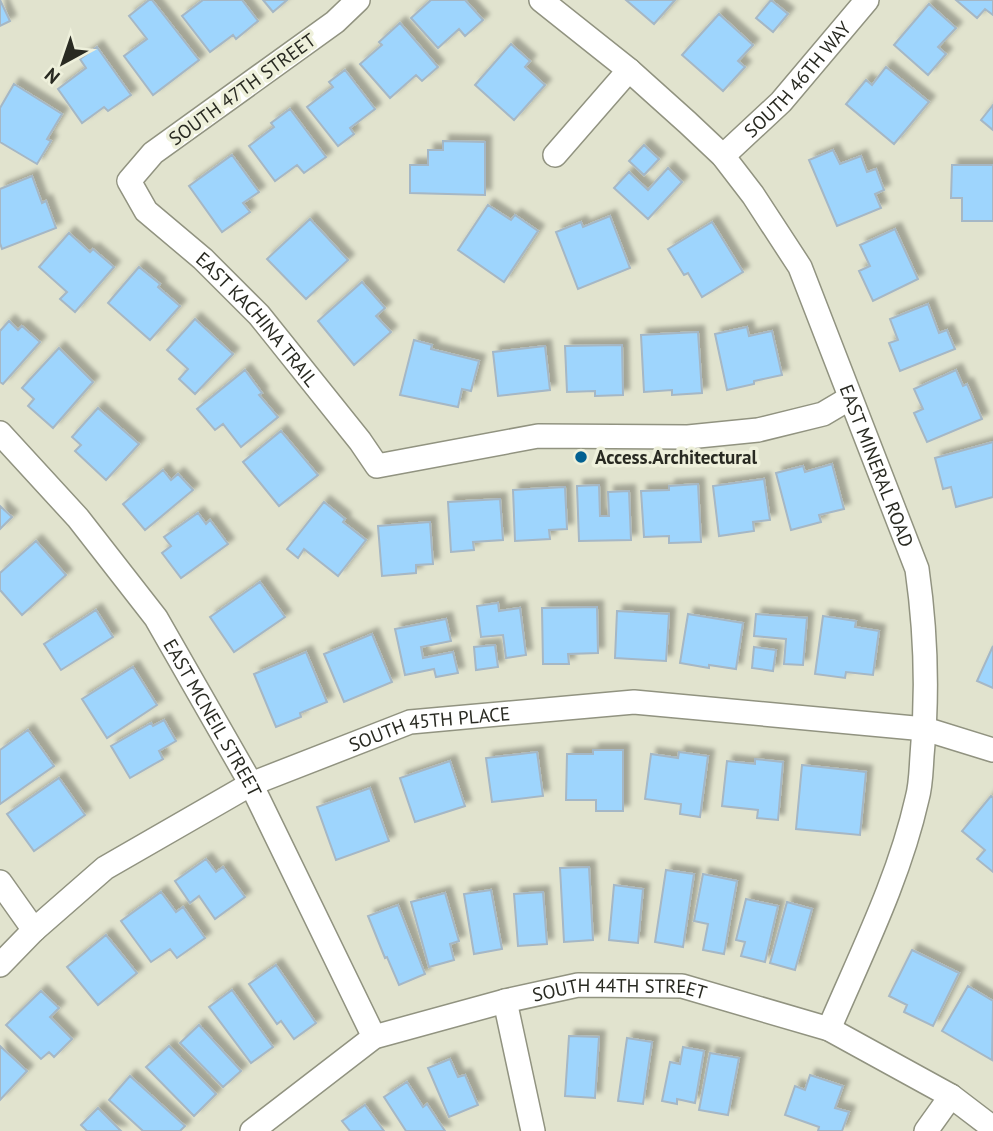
<svg xmlns="http://www.w3.org/2000/svg" width="993" height="1131" viewBox="0 0 993 1131" font-family="'PT Sans',sans-serif">
<style>
.building{fill:#9ed5fd;stroke:#a5b7c5;stroke-width:2;filter:url(#shadow)}
.lines{fill:none;stroke-linecap:round;stroke-linejoin:round}
.minor-casing{stroke:#919380;stroke-width:26}
.minor{stroke:#fff;stroke-width:23}
.poi-dot{fill:#026091;stroke:#eef0db;stroke-width:2.5}
.labels{text-anchor:middle;dominant-baseline:central;stroke-width:7;stroke-linejoin:round;paint-order:stroke}
.street-label{font-size:19px;fill:#292a22;stroke:#eef0db}
.poi-label{font-size:19px;font-weight:bold;fill:#292a22;stroke:#eef0db;text-anchor:start}
</style>
<defs>
<filter id="shadow"><feDropShadow dx="6" dy="-6" stdDeviation="2" flood-color="#0004"/></filter>
</defs>
<rect width="100%" height="100%" fill="#e1e3ce"/>
<path class="building" d="M0,0L10,21L0,26Z
M149,0H152L199,60L153,95L124,56L147,39L129,16Z
M203,0H242L258,21L236,39L233,35L210,52L182,16Z
M263,0H287L273,12Z
M431,0H465L483,20L465,36L459,29L438,48L411,18Z
M626,0H675L654,24Z
M771,0L788,14L773,32L756,18Z
M956,0H993V15L985,9L977,18Z
M929,4L956,28L938,47L946,54L928,75L894,45Z
M719,14L753,45L738,61L745,67L723,91L682,55Z
M400,23L438,67L422,81L416,75L390,98L360,64L382,45L379,42Z
M511,44L530,61L525,67L545,85L514,120L475,85Z
M97,47L131,95L108,111L104,107L82,123L58,89L86,68L80,59Z
M886,67L929,102L894,144L846,104L866,80L872,85Z
M345,70L375,109L350,128L354,134L338,146L307,107L333,87L329,82Z
M14,84L62,114L47,139L51,141L37,164L0,142V108Z
M993,105V130L981,120Z
M290,109L326,157L304,173L297,165L275,181L249,146L274,127L271,123Z
M443,141L485,142V195L410,193V165H428V150H443Z
M644,145L659,159L644,175L629,161Z
M833,150L840,164L861,156L867,172L876,169L884,190L875,194L881,208L837,226L809,160Z
M232,155L259,192L243,203L250,212L222,232L189,186Z
M952,165H993V221H962V198H951Z
M668,168L682,182L648,219L614,188L629,172L648,190Z
M32,176L42,203L46,201L56,228L2,249L0,243V189Z
M488,205L511,220L515,215L538,231L504,282L458,250Z
M610,216L630,268L578,289L556,232L581,222L583,227Z
M310,219L348,260L306,299L267,259Z
M712,222L743,272L702,297L688,273L684,275L668,249Z
M895,229L918,279L873,301L859,271L870,266L860,245Z
M69,233L90,252L93,249L114,267L75,312L60,299L67,292L39,267Z
M139,267L160,284L158,287L180,306L150,340L108,303Z
M362,282L385,308L376,316L391,332L354,365L318,321Z
M928,304L939,333L947,330L955,349L900,371L889,343L898,340L890,319Z
M195,319L233,354L195,394L179,379L188,369L167,350Z
M9,321L18,330L22,326L40,342L3,384L0,382V331Z
M747,327L749,336L772,331L782,375L754,381V384L727,390L715,334Z
M698,332L702,393L672,395V390L644,392L641,335Z
M414,340L432,345L431,349L479,361L471,391L462,389L458,407L400,395Z
M622,345L623,395L595,396V391L567,392L565,346Z
M545,346L550,390L498,396L493,352Z
M59,348L93,382L53,428L28,406L34,399L22,388Z
M245,370L262,393L259,395L278,417L241,447L223,424L215,430L197,409Z
M956,370L963,386L967,384L982,419L927,442L914,413L923,409L914,389Z
M98,408L139,444L106,480L75,451L81,445L72,437Z
M281,431L318,475L279,506L243,462Z
M993,442V497L956,507L951,487L943,489L935,458Z
M832,464L844,509L819,515L821,522L791,530L776,473L803,466L805,472Z
M163,470L171,480L178,474L193,490L145,530L123,504Z
M764,479L770,520L753,522L754,531L719,536L713,486Z
M698,484L701,542L669,543V536L644,537L641,491L669,490V486Z
M599,485L600,516H609L608,492L629,491L631,540L579,541L577,486Z
M565,487L567,529L549,530L550,539L515,541L513,490Z
M500,499L503,540L473,542L474,550L451,552L448,502Z
M324,502L345,519L343,522L366,540L338,576L304,549L298,558L287,549Z
M0,506L12,517L0,529Z
M198,513L206,524L210,520L228,544L181,578L162,553L171,546L164,537Z
M430,522L433,564L416,565V573L382,576L378,526Z
M36,541L66,575L22,615L0,590V573Z
M260,582L285,617L234,652L210,617Z
M498,603L499,611L520,608L526,655L506,658L503,635L481,637L477,606Z
M597,607L598,653L568,654L569,664H543L542,608Z
M96,610L113,637L61,670L44,644Z
M617,611L669,614L666,661L615,658Z
M688,614L743,623L736,669L709,665V668L680,663Z
M756,614L807,618L803,665L784,664L786,639L754,636Z
M823,616L856,621L855,627L879,631L873,675L846,672L845,678L815,674Z
M446,619L451,641L421,647L423,658L453,652L458,673L436,677L434,669L405,675L395,629Z
M372,634L392,682L344,702L324,654Z
M495,645L498,667L476,670L474,647Z
M993,646V688L977,681Z
M754,647L776,650L773,671L752,668Z
M306,652L327,702L300,713L301,717L276,727L254,674Z
M133,667L157,705L107,738L82,699Z
M164,720L176,741L159,751L163,759L130,778L111,746L151,723L153,726Z
M28,730L54,766L0,804V750Z
M593,750H623V811H596V800H566L567,754H593Z
M537,752L543,796L492,802L486,758Z
M679,752L708,756L700,817L680,814L681,804L645,799L651,754L678,758Z
M755,759L783,762L778,820L757,818L758,810L722,806L727,761L755,764Z
M450,761L465,806L415,822L400,778Z
M802,765L866,772L860,835L796,829Z
M59,778L85,815L34,851L7,814Z
M370,788L389,841L336,860L317,807Z
M991,796L993,798V872L977,859L985,850L962,831Z
M206,859L216,872L223,867L245,897L215,919L199,896L190,903L175,881Z
M589,867L593,940L564,942L560,868Z
M666,870L694,874L683,947L655,942Z
M703,874L737,881L724,954L703,950L708,924L694,921Z
M614,885L643,889L638,943L609,940Z
M491,890L502,949L474,954L464,894Z
M161,892L176,912L183,907L205,938L177,958L170,949L151,962L121,921Z
M543,892L547,944L518,946L514,894Z
M445,893L459,941L450,944L454,960L429,967L411,902Z
M746,899L778,906L765,962L741,956L745,942L736,940Z
M787,902L812,909L795,970L770,963Z
M398,905L425,974L399,985L387,957L385,958L368,916Z
M106,935L137,973L98,1005L67,967Z
M912,950L959,973L933,1026L904,1012L907,1005L889,996Z
M276,965L316,1023L294,1039L281,1021L277,1024L249,984Z
M968,986L993,1001L992,1060L942,1031Z
M232,990L273,1047L251,1063L209,1007Z
M41,991L59,1008L50,1017L72,1039L54,1057L49,1052L41,1059L6,1025Z
M199,1025L241,1071L223,1087L180,1043Z
M569,1036L599,1037L595,1098L565,1096Z
M627,1038L652,1042L643,1104L618,1101Z
M0,1046L27,1071L0,1100Z
M169,1046L216,1094L194,1116L146,1067Z
M683,1047L704,1051L695,1103L677,1099V1104L662,1101L670,1062L680,1064Z
M710,1053L739,1058L728,1115L699,1110Z
M450,1059L458,1077L465,1075L478,1105L449,1117L428,1068Z
M810,1075L843,1086L835,1108L849,1112L842,1131H818L819,1127L785,1115L795,1086L805,1090Z
M130,1076L185,1126L180,1131H143L109,1100Z
M407,1082L423,1107L427,1104L445,1131H406L384,1097Z
M365,1105L384,1131H350L342,1121Z
M98,1108L121,1131H87L81,1125Z"/>
<g class="lines">
<defs>
<g id="minor">
<path id="s1" d="M358,0L335,22L153,153L129,181L146,211L203,259L259,315L360,441L377,466L538,436L688,437L758,430L823,414L850,398"/>
<path id="s2" d="M541,0L629,70L688,123L723,156L753,195L800,267L917,569C926,632 928,693 922,756C921,770 921,785 917,799C899,879 861,954 829,1029"/>
<path d="M555,155L629,70"/>
<path id="s3" d="M723,156L781,102L867,0"/>
<path id="s4" d="M0,433L78,518L156,618L251,784L374,1037"/>
<path d="M0,882L34,930"/>
<path id="s5" d="M0,965L34,930L105,868L251,784L410,722L634,702L925,729L993,750"/>
<path d="M505,1001L533,1131"/>
<path id="s6" d="M252,1131L374,1037L505,1001L578,985L682,986L829,1029L951,1096L993,1128"/>
<path d="M926,1131L951,1096"/>
</g>
</defs>
<use href="#minor" class="minor-casing"/>
<use href="#minor" class="minor"/>
</g>
<circle class="poi-dot" cx="581" cy="457" r="7"/>
<g class="labels">
<g class="street-label">
<text stroke="none"><textPath href="#s3" startOffset="107">SOUTH 46TH WAY</textPath></text>
<text transform="translate(242 89) rotate(-36)">SOUTH 47TH STREET</text>
<text stroke="none"><textPath href="#s1" startOffset="483">EAST KACHINA TRAIL</textPath></text>
<text stroke="none"><textPath href="#s2" startOffset="588">EAST MINERAL ROAD</textPath></text>
<text stroke="none"><textPath href="#s4" startOffset="357">EAST MCNEIL STREET</textPath></text>
<text stroke="none"><textPath href="#s5" startOffset="500">SOUTH 45TH PLACE</textPath></text>
<text stroke="none"><textPath href="#s6" startOffset="406">SOUTH 44TH STREET</textPath></text>
</g>
<g class="poi-label">
<text x="595" y="457">Access.Architectural</text>
</g>
</g>
<g transform="translate(63 63) rotate(220)" stroke="#eef0db" stroke-width="5" paint-order="stroke">
<path d="M0-5L12 26L0 18L-12 26Z" fill="#292a22"/>
<text y="-10" font-size="19" font-weight="bold" text-anchor="middle" fill="#292a22">N</text>
</g>
</svg>
